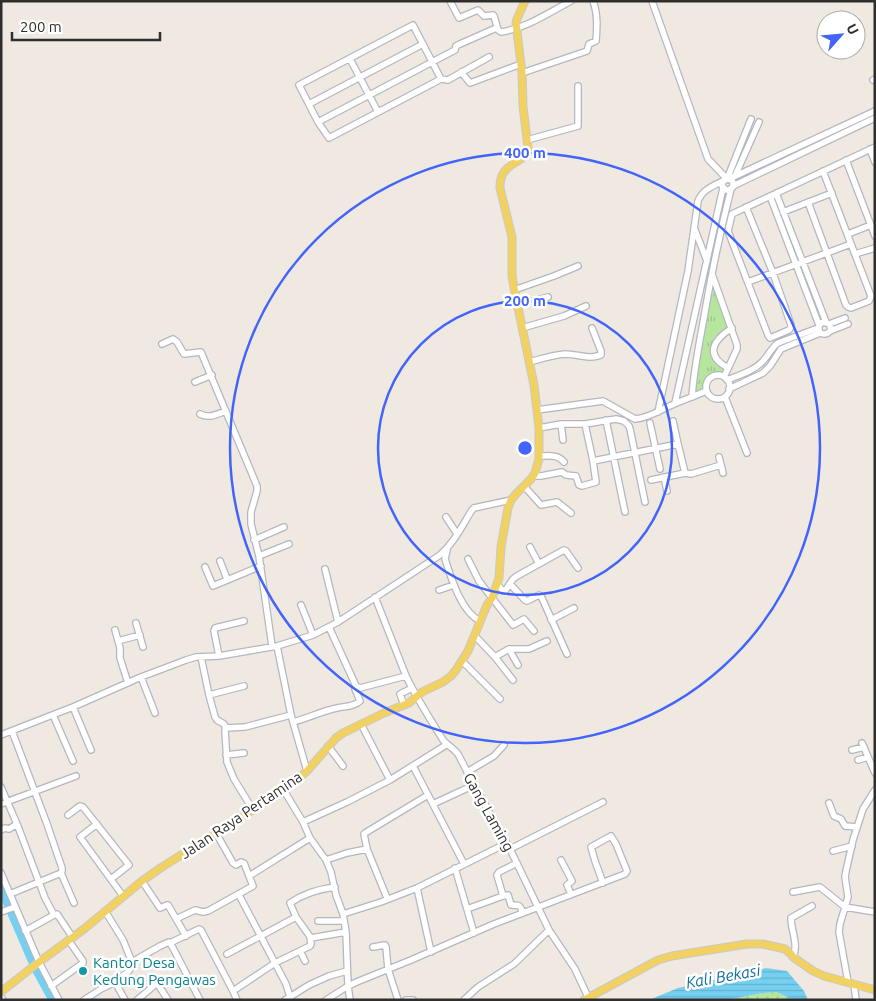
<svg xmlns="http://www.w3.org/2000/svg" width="876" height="1001" viewBox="0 0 876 1001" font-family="Ubuntu,sans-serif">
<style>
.grass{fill:url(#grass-dots)}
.park{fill:url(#park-tufts)}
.water{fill:url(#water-rules)}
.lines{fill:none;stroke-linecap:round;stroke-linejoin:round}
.river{stroke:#75cff0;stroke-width:9}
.minor-casing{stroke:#b4b7c1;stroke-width:8}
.major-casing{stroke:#c9c9c9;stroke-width:9}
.minor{stroke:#fff;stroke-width:5.5}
.major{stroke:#f2d163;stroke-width:7}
.ring{fill:none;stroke:#4264fb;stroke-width:2.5}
.culture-dot{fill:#0f9aa8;stroke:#fff;stroke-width:2}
.labels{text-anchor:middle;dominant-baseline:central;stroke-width:5;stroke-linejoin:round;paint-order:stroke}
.street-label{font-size:15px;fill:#2e2e2e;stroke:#fff}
.culture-label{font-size:15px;fill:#0d838f;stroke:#fff;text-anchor:start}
.water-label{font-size:16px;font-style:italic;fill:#0d6fa3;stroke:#fff}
.centre{fill:#4264fb;stroke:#fff;stroke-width:2.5}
.ring-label{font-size:15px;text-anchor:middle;font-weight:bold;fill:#4264fb;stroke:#fff;stroke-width:5;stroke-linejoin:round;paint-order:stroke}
</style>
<defs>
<pattern id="grass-dots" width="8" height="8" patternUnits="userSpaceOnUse" patternTransform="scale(1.25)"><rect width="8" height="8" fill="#b6e59e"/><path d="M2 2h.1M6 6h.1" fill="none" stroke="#9dc588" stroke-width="1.8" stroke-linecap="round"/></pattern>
<pattern id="park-tufts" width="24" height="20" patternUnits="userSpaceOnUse" patternTransform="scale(1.25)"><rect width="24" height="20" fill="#b6e59e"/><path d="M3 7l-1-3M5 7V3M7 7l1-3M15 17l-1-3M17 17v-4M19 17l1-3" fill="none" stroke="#9dc588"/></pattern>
<pattern id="water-rules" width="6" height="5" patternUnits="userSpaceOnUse" patternTransform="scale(1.25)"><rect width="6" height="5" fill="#75cff0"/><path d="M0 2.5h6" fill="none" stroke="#66b2ce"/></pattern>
</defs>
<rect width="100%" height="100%" fill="#efe9e1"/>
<path class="grass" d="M776,992L788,997L789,1000H726L763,993Z"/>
<path class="park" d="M714,283L729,327C708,338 703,355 724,369L723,374C710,372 703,377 702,390L696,393V376Z"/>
<path class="water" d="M766,968L787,971L804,991L808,1000H789L788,997L776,992L763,993L726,1000H649L678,988Z"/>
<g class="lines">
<path class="river" d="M1,888L35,967L53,1000"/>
<defs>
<path id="minor" d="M450,1L459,18L478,10L484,16L493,15L494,16L498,30L501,32C527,28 548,13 571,1
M652,1L708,159L727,179L751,119
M350,59L378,112
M461,72L470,83L521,64
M522,73L587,51L589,44L596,41C597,27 598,14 593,1
M441,79L413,25L299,85L318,122L329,138L441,79L448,80L489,57
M873,80L875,79
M309,104L423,44
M318,122L455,50L456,46L460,44L494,29
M527,140L578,126V86
M870,149L875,162
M846,160L875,236
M735,176L759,122
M729,179L875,111
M733,186L875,118
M776,193L826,322
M770,196L819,325
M808,202L846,305L848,307L851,308L869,301L871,296L851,244
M746,207L773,273L791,325V327L789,330L770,338L768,335L728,231L732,214L875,147
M783,212L832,193
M695,230L707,261
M848,234L871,225
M855,254L875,248
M712,274L737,345V349L724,377
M748,282L851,244L823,171
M514,290L554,276L578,266
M517,305L548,297
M829,324L845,318
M522,328L564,316L586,306
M830,331L848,324
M162,344L173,339L177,342L184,354L201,352L257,486V491L251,512V524L259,556L272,646
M529,362C541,359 552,355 565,354C578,354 588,360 601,355V351L592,328
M728,368C704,355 713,340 732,328
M706 387a12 12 0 1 1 24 0a12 12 0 1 1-24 0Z
M727,380C739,375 754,371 763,361C769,355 771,348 778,343L818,328
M195,382L212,375
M729,389L763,373L770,366L781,349L820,333C825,335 829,334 831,329L829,324L823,322L819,325V330L820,333
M692,397C694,366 701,336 706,306C713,266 721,228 731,189
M725,397L747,453
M675,403L723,188
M537,410L603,401L635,419C649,418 660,410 672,405C683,400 695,396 706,391
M658,412L688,271L698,201C703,188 716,185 727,179L732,180L733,183V187L729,190H726L722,186L723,181
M200,414C209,419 217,414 226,411
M606,420L625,512
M673,421L678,444
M650,423L660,469
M561,424L563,440
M585,424L593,461
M539,428L561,424H585L616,419L624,421L629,426L630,429L645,502
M539,456C549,456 558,454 564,462
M719,457L723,473
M533,476H541L562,472L566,475L576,476L579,485L582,486L596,482L593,461L678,444L685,473L691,474L721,465
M664,477L667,491
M651,480L685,473
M524,486L541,505L557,502L571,513
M446,517L457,534
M254,540L284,527
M530,547L539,564
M447,550L445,559L446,562C452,581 462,612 480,621
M259,556L289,544
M468,559L479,581L513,625L524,619L534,631
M220,561L227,579
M205,567L213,586L261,566
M325,569L338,622
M497,584L503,591H505L513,579L517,576L564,550L566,551L578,568
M510,584L525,600L527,601L539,595L541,596L567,654
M439,590L454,585
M375,597L406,676C416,697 430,719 443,740C447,745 453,748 458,754L474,785L510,849L549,930L575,969L588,997
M301,605L313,635
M551,620L574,608
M136,623L143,647
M329,627L356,686L360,688L406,676
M115,630L120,648V658L128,683
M475,636L495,657L513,680
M118,641L140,635
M277,646L291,715L307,771
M509,649L518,665
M219,656L214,631L215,628L244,621
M201,657L209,695L215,717L217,720L224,724L226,728L225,730L227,762L234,779L253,810
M495,657L509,649H529L547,641
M462,661L500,699
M141,677L155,713
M209,695L244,686
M404,705L400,694L412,688
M73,707L91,750
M53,715L73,761
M293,722C308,718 322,711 337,708C345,706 354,707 360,701L355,689L356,686
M361,724L390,780
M226,728L245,727L291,715
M12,731L47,824L62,868V871L61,873L74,903
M1,735L73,707L141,677L186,660L196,657L219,656L277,646L313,635L338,622L440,555C454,543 462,526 472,510L474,508L511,500
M862,743L875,773
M328,746L343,766
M852,750L864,747
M226,755L244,753
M858,760L868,757
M413,766L464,864
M467,772L494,756L504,745
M1,787L17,824L39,882L45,898L54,915L57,914L73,938
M283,789L303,822L310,838L326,860L331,872L336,895L343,914L346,932L348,986L350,1000
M829,803L834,816L841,819L845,826L857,827
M1,804L76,776
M433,804L474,785
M68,815L80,806L83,807L129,865L111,879
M303,822L347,802L390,780L446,745
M97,824L80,837L123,896
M1,830L5,828L9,829L17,824
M510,849L603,802
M833,851L852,846
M326,860L347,853L367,849
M561,860L572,881L567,885L571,894
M517,863L499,872L497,875L503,896L508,895L511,905C520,905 520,905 523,913
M455,868L474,933
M1,873L39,962L59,1000
M249,876L310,838
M142,881L160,908L167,905H168L186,936
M335,887C319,889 303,894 290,903L296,917L311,938L346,932
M417,888L431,952
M793,892L820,887L845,907L875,912
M10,894L61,873
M239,895L286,984L290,997
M387,898L367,849L364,834L365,833L428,795
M467,909L503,896
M105,911L123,940L132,962
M1,912L15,907
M343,914L381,902L417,888L507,843
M176,919L195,910L203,912L208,911L253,886L244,863L241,862L236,865L233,863L216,833
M318,921H344
M25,931L54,915
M373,947L385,945L386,947L388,969L398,1000
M300,951L305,961
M227,954L296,917
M793,957C799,945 791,931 791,918L812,906
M115,982L125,1000
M848,982L839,932L840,924L848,897L845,877L846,871L853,840L863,809L875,790
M854,984L856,1000
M51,986L83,963V961L69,941
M233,991L237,1000
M1,997L3,1000
M84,1000L101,989L115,982V980C123,976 132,972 132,962L160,946L169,942L170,943
M137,1000L156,984L159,986L168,1000
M200,1000L173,948L170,943L172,942L199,929L201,930L233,991L275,963L310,946L311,944L310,937
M285,1000L309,985L329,976L347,971
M326,1000L348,986L359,981L411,960L494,924L625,874L627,871L616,844L611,836L591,847L595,861L603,883
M406,1000H413
M464,1000L478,987L514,964L549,930"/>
<path id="major" d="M1,992L39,962L84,929L142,881L162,867L272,798L296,781L307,771L336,738L343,733L384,713L409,703L422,692L443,682L451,676L456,670L468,651L487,605L492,598L499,578L501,547L508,508L511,500L516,494L531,479L535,473L539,459V428L534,385L514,288L512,276V237L500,188C499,161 524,166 528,148L523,106L522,73L516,23L517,19L525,1
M584,1000L658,960L672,956L747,944H763L785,949L791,954L793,957L813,971L824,976L875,990"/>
</defs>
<use href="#minor" class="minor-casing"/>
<use href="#major" class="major-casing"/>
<use href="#minor" class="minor"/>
<use href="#major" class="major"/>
</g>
<g class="ring">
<circle cx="525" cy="448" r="147"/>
<circle cx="525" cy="448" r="295"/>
</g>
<circle class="culture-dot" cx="83" cy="971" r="5"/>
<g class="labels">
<g class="street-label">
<text transform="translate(489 812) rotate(61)">Gang Laming</text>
<text transform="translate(241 815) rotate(-34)">Jalan Raya Pertamina</text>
</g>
<g class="culture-label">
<text x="93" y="962">Kantor Desa<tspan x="93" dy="17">Kedung Pengawas</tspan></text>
</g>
<g class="water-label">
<text transform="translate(723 976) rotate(-10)">Kali Bekasi</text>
</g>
</g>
<circle cx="525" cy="448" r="8" class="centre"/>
<g class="ring-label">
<text x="525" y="158">400 m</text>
<text x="525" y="306">200 m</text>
</g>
<rect width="876" height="1001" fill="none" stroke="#2e2e2e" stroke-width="5"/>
<g transform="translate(841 35) rotate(63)"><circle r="24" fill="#ffffff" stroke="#ababab"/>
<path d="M0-4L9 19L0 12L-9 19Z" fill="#4264fb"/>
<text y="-8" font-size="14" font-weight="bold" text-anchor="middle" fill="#2e2e2e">U</text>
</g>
<path d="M12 32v8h148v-8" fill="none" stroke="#2e2e2e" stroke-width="2.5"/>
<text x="20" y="32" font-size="15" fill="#2e2e2e" stroke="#ffffff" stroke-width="4" paint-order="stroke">200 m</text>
</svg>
